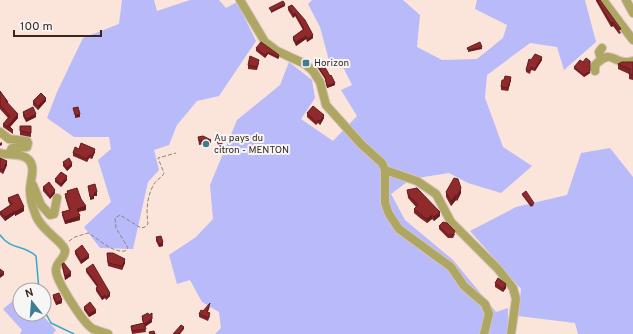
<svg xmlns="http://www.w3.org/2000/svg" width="633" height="334" viewBox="0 0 633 334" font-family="Overpass,sans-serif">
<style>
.green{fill:#b8baf9}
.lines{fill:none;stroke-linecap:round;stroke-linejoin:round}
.stream{stroke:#38a8ca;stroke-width:1.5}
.minor-casing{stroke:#d8c2b8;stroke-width:10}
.path{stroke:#968077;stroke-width:1;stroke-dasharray:4 2;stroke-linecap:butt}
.minor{stroke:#aea763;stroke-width:8}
.wall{fill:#7c2427}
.shaded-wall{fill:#651d20}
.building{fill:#902a2d;stroke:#651d20}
.poi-dot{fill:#3d7c91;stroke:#f6f6f6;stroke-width:1.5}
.labels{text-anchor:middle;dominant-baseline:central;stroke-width:4;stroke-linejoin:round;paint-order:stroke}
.poi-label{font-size:10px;fill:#3b261d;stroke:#f6f6f6;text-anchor:start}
</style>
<rect width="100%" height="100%" fill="#fbe4da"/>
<path class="green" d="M122,0H154L157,11L190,0H219L226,8L237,2L256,41L219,96L197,101L177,125L169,145L154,150L159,170L148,182L133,249L100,248L84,227L111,202L98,160L111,149L109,137H74L47,118L57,92L83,38L119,24Z
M312,0H403L420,15L417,47L442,60L477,59L503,38L507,25L475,9L477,0H585L596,42L564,70L557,47L530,43L487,75L485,98L503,147L532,166L501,193L468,183L449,173L411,179L391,194L405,220L453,260L496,312L508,308V334H215L221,328L219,312L202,302L190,280L177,284L169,255L196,237L213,219L210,185L237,120L280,85L289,62L312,80L315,98L301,119L333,141L357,116L341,90L352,85L340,61L330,64L320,27L308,4Z
M610,148L633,177V334H578L575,323L518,316L521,289L470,231L516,207L567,195L581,153Z
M20,295V314H44V317L56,330L53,334H20L22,330L3,309Z"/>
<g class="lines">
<path class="stream" d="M0,235C12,251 23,244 36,256L39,290
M44,310L51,323L74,334"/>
<defs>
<path id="minor" d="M240,0L265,42L277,51L305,64L313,71L320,82L326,105L361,144L382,163L385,170V203L389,214L399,229L451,267L464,286L485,304L489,314L484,334
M603,0L633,40
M626,0L633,13
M601,59L599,52L602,48
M595,71V65C614,46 612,67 633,61
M0,132L9,139L27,141L28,143L27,147L12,148L9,154
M0,153C9,156 21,152 29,160C36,168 30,180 30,190C30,197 32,206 35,213C40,230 63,241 65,250C66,259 55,262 56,271C57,282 83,323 93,329C98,331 103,332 108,334
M385,170L417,181L436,194L451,222L498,269L513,288L516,299L511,334
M33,185L41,205L50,215L54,214L57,198"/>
</defs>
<use href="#minor" class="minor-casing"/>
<path class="path" d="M69,241L75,237L88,233C99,239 112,253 125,251L128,248L116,228L115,218L120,215L141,228L145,227L148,224C146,210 147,196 154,184C157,179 162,178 164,173L158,158L176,153"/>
<use href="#minor" class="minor"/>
</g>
<path class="wall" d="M596,0H600L621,33L619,34L613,26L611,27L596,1Z
M292,5L313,38L307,42L306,39L296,46L293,40V37L303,30L295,16L293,18L288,10V7Z
M256,48L279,55V58L278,59L268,54L265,58L256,51Z
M531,60H542L535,71L531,70L530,74L526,72V70Z
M633,62V80L629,79V74L618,69V64Z
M259,63L257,70L248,69V65Z
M317,64L335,85L327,88L325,79L317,67Z
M574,67L590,73L584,77L574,69Z
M504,80H511L508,91L501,90V87Z
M0,91L8,102V104L18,118L10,127L13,130V134L3,127V124L8,118L0,109Z
M33,101H46L38,110L33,105Z
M23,112L36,117L26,122L23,116Z
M307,113L324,118L320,125L318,123L316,125L307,117Z
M20,126H31V137L20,135Z
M198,137L211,140V143L199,145Z
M95,152L92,159L89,158L87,162L73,156V153Z
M0,158L7,165L3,174L0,172Z
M63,162L72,166L67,171L63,166Z
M55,179L67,180L61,187L55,182Z
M43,187L55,193L50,199L43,191Z
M407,190L440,216L434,221L432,219L427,223L420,218L414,213V209L416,207L408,198Z
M67,191L81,199L86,210L78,212L80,220L65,224L62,215V212L69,210L65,197V194L67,193Z
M446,192L461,193L457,201L456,200L451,206L446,197Z
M522,194L534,205L531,207L522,195Z
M8,198L24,211L15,216V214L5,221L0,215V212L10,205L8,201Z
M439,226L455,234L453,238H448L439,229Z
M156,237L163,246L159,247L156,241Z
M75,251L89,258L81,264L75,254Z
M107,253L125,263L122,270L108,266Z
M62,264L71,276L65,280L62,267Z
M86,269L110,296L106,300L105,298L102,300L96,291V288L97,287L86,272Z
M495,283L506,288L503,292L495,287Z
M53,295L62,303L56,305L53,298Z
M210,306L208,312L210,316L208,321L199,317V314Z
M84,307L96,313L89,317L84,310Z
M152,313V322L145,327L146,332L132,334L131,326L143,323L142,320V316L149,315Z"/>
<path class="shaded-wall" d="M285,4V6L271,13V11Z
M295,13V16L293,18V14Z
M613,22V26L611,27V23Z
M313,35V38L307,42V39Z
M306,36V39L296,46V42Z
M482,47V49L468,52V50Z
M268,52V54L265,58V55Z
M542,57V60L535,71V69Z
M590,71V73L584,77V75Z
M511,77V80L508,91V88Z
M335,83V85L327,88V86Z
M46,98V101L38,110V106Z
M18,114V118L9,128L7,127Z
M36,114V117L26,122V119Z
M80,114V117L75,118V115Z
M324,115V118L320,125V121Z
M2,142V145L0,146V143Z
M95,149V152L92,159V156Z
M89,155V158L87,162V159Z
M7,161V165L3,174V170Z
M72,163V166L67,171V168Z
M67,176V180L61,187V184Z
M461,188V193L457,201V196Z
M55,190V193L50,199V196Z
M97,192V196H94V199L90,200V197L94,193Z
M456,195V200L451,206V201Z
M86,206V210L77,212V209Z
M24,207V211L15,216V212Z
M15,211V214L5,221V217Z
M440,212V216L434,221V217Z
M432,215V219L427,223V219Z
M80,216V220L65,224V221Z
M163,242V246L159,247V244Z
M89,255V258L81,264V261Z
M125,259V263L122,270V266Z
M4,272V275L0,278V275Z
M71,272V276L65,280V276Z
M506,284V288L503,292V289Z
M110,293V296L106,300V297Z
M105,295V298L102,300V297Z
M62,300V303L56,305V302Z
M96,310V313L89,317V314Z
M152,319V322L144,327V324Z
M184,327V329L180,334H178Z"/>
<path class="building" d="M597,0H600L621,29L619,30L613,22L611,23Z
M283,1L285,4L271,11L269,8Z
M292,5L305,20L313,35L307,39L306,36L296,42L293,37L304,29L295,13L293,14L288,7Z
M261,42L279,55L278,57L268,52L265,55L256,48Z
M480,42L482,47L468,50L467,48Z
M535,54L542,57L535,69L531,67L530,71L526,70L529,59L531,60Z
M250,56L259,60L257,67L248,65Z
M586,58L590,61V71L584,75L574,67L580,60L583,62Z
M322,62L330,76L331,75L335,83L327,86L325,77L317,64Z
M622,62H633V75L629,74L630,69L618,64Z
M505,76L511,77L508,88L501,87L502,80H504Z
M0,91L8,102L5,100L18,114L7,127H10L13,130L3,124L10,116L0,105Z
M41,93L46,98L38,106L33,101Z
M313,106L324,115L320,121L318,120L316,122L307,113Z
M33,107L36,114L26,119L23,112Z
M78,107L80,114L75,115L73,108Z
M20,126H31V133L20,131Z
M203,136L211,140L199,141L198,137Z
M220,139L223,142L220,146L217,142Z
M81,143L95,149L92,156L89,155L87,159L73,153L75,147L79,149Z
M0,158L7,161L3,170L0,169Z
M69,158L72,163L67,168L63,162Z
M61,172L67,176L61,184L55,179Z
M454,178L458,179L461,188L457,196L456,195L451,201L446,192Z
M49,182L55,190L50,196L43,187Z
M95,184L97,192L94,193V196L90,197L88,186Z
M77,188L81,199L86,206L77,209L80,216L65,221L62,212L70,210L65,194L68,193L67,191Z
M417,188L440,212L434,217L432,215L427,219L420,214L414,209L418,205L408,194L407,190Z
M526,191L534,203L531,205L522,194Z
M18,194L24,207L15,212V211L5,217L0,212L12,204L8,198Z
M443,222L447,223L455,231L453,235H448L439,226Z
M161,236L163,242L159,244L156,237Z
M82,245L89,255L81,261L75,251Z
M107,253H113L125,259L122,266L108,263Z
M64,263L71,272L65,276L62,264Z
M93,264L110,293L106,297L105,295L102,297L96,288L98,286L86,269Z
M0,269L4,272L0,275Z
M498,278L506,284L503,289L495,283Z
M59,293L62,300L56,302L53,295Z
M90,302L96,310L89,314L84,307Z
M210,303L207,312L210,313L208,318L199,314L201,310L203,311Z
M148,313L149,315L152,313V319L144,324L142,316Z
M144,323L146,329L132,331L131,326Z
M181,325L184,327L178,334H173Z
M154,331L155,334H150L149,332Z"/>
<g class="poi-dot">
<rect x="302" y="59" width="8" height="8" rx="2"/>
<circle cx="206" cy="144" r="4"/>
</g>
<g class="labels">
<g class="poi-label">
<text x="314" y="63">Horizon</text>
<text x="214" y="138">Au pays du<tspan x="214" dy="12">citron - MENTON</tspan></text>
</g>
</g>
<g transform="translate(32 302) rotate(343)"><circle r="19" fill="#f6f6f6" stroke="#aba39f"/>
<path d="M0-3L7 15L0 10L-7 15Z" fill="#3d7c91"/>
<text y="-6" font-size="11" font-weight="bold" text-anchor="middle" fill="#3b261d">N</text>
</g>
<path d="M14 30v6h87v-6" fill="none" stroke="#3b261d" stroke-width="2"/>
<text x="20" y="30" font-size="12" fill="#3b261d" stroke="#f6f6f6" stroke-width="3" paint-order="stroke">100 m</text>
</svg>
